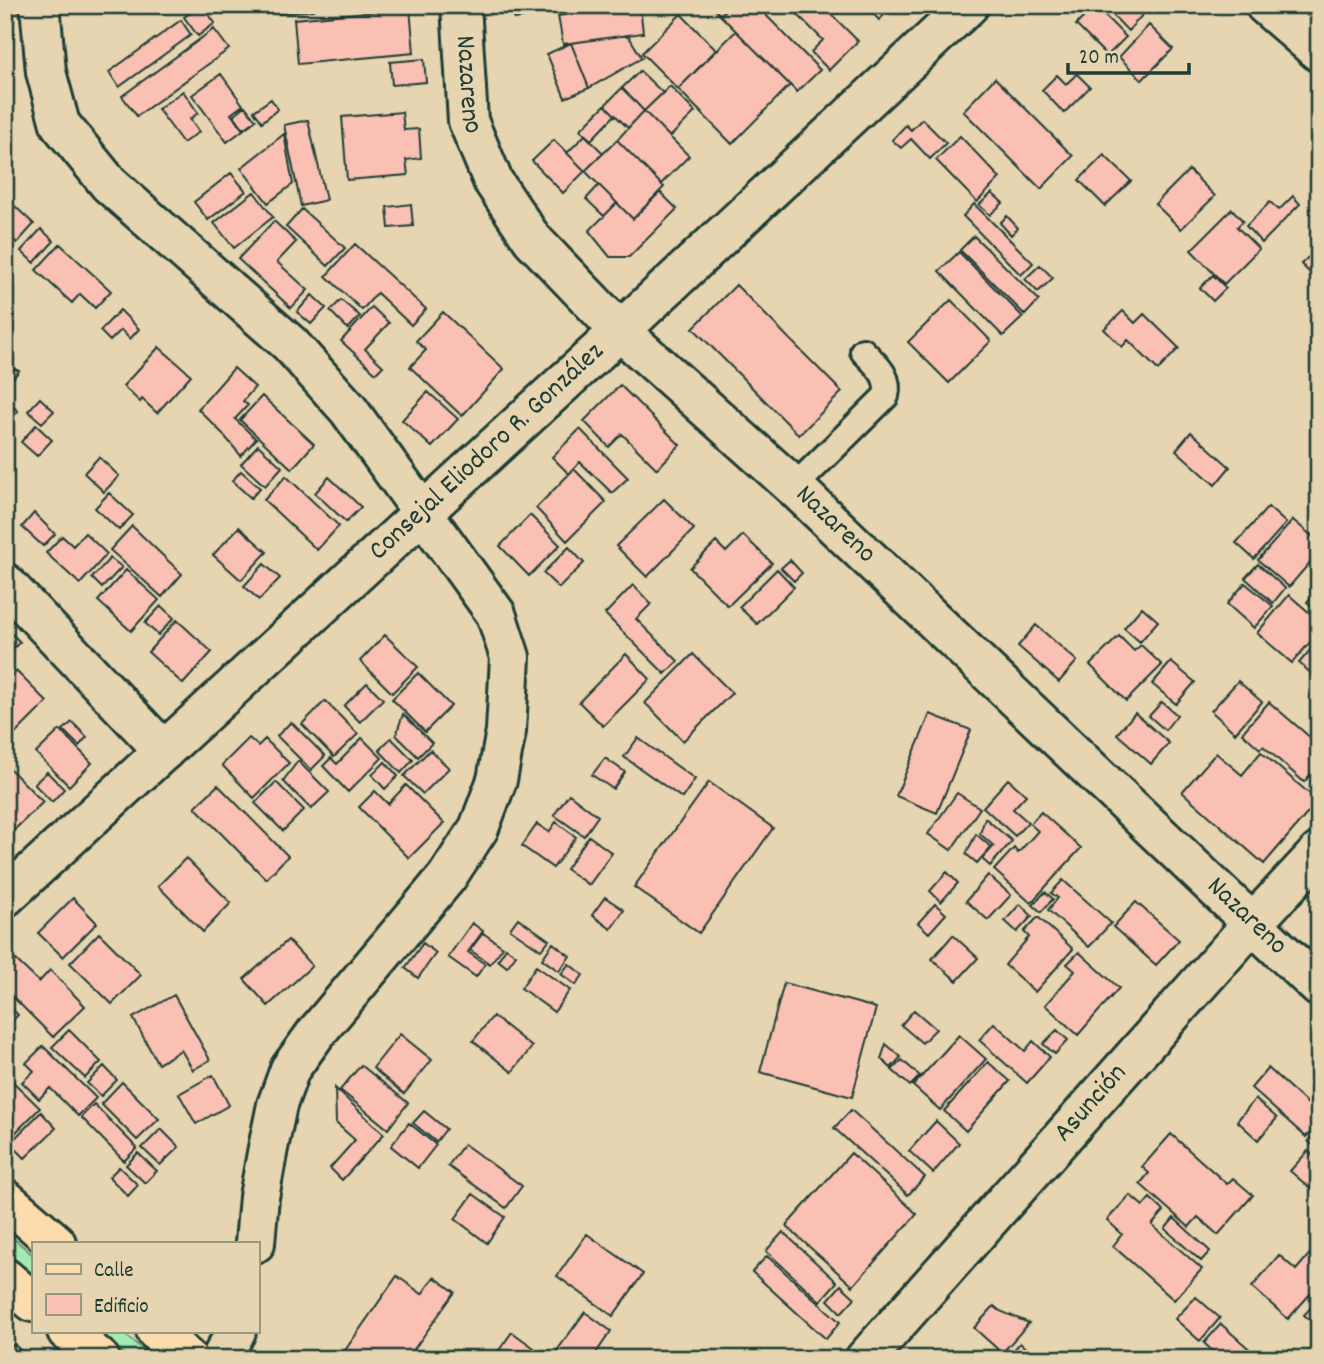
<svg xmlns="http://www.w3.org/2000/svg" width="1324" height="1364" viewBox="0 0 1324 1364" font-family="Dekko,sans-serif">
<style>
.green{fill:#a5e9b4;stroke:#629374;stroke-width:2}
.building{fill:#fac0b3;stroke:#1f3d34;stroke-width:2}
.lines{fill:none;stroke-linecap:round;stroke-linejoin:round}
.lane-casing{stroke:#1f3d34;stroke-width:30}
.street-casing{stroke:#1f3d34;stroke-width:44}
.primary-casing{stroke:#1f3d34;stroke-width:44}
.lane{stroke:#e7d5b2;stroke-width:24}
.street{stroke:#e7d5b2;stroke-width:38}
.primary{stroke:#fcdcac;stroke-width:38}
.labels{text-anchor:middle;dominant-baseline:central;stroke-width:5;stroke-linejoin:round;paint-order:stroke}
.street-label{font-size:28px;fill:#1f3d34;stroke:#e7d5b2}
</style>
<rect width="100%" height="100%" fill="#e7d5b2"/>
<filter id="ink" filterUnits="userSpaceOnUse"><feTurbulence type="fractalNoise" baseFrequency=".0143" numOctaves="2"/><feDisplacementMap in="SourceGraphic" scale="14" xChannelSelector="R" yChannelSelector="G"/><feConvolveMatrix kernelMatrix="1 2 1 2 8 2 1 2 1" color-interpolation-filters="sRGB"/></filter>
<g filter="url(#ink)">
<path class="green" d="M5,1231L33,1255V1275L5,1251Z
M98,1331H121L154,1359H130Z"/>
<path class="building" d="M202,5L215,23L198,36L184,17Z
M273,5H313L314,10L278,14Z
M321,5H345V6L321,8Z
M512,5H559L560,12L514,19Z
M630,5H640L643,33L563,44L558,16Z
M711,5H730L720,15Z
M730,5H756L820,70L797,92L720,15Z
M788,5H822L858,41L829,70L811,52L823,40Z
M822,5H841L832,14Z
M865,5H894L879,20Z
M1060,5H1080L1070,15Z
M1103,5H1136L1144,13L1128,31Z
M1095,6L1126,37L1107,56L1076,25Z
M410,8L414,53L298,64L294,19Z
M681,14L716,50L678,89L642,53Z
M181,20L191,35L119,87L109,72Z
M1149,25L1173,49L1142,80L1119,57Z
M214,29L229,49L137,116L122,96Z
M736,31L790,85L732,144L678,89Z
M628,35L642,58L589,88L571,43Z
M571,43L589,88L565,98L547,54Z
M424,59L426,82L392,85L390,62Z
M640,71L663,93L644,111L622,88Z
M221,74L243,105L231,114L243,130L227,142L192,95Z
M1077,74L1090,87L1064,113L1042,90L1057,75L1066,84Z
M995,78L1073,156L1041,189L963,111Z
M670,86L695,112L670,137L644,111Z
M622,88L644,111L628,128L605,105Z
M183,91L198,113L190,119L199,132L183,143L158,109Z
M271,99L278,109L262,122L254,111Z
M605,105L615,115L591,140L580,130Z
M245,106L256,120L244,129L234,115Z
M644,111L689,156L661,184L617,140Z
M402,112L404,130L419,129L421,158L406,160L408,175L347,180L342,117Z
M922,119L946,143L930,159L911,139L901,148L892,140L906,125L911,130Z
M308,120L326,200L301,206L284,125Z
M284,134L293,184L268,203L241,168Z
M585,135L603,153L585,171L567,153Z
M960,136L1000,178L977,202L936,160Z
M554,140L585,171L563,193L532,161Z
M617,140L664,187L633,219L585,171Z
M1104,155L1131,181L1105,206L1079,180Z
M1189,170L1215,196L1181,229L1155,204Z
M231,173L246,191L208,220L194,202Z
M599,185L617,203L604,216L586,199Z
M254,192L273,217L234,248L214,223Z
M660,192L677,209L629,257H610L589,231L617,203L633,219Z
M992,193L1003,203L990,215L979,205Z
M1293,196L1300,204L1262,243L1246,226L1270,202L1279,210Z
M6,198L34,224L17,243L5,232Z
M411,204L413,226L389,228L387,207Z
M974,204L1033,263L1021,275L963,216Z
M302,209L345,248L328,266L286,227Z
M1232,209L1243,221L1237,227L1259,249L1224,284L1191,250Z
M1007,216L1018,228L1011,235L1000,223Z
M274,221L296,242L277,262L308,290L291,308L238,259Z
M41,229L54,241L34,263L21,251Z
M974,236L1039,300L1025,315L960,250Z
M60,244L111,291L95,308L80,294L72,303L36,270Z
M355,244L426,309L411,325L377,293L362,310L326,276Z
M1319,247V282L1301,264Z
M959,252L1023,317L1003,336L939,271Z
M1040,265L1053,278L1038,292L1025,279Z
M1213,275L1226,288L1213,301L1200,288Z
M736,285L842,392L799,435L693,328Z
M312,295L326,308L311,324L297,312Z
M341,300L360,316L348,329L330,311Z
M951,300L991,341L949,383L908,342Z
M372,307L389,323L365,349L383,366L376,373L341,341Z
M120,310L139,329L130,339L121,330L110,341L100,331Z
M1123,311L1135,323L1144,314L1179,348L1158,370L1128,340L1122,347L1104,329Z
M443,312L504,369L462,416L410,367L426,350L416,341Z
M159,347L191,375L157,413L142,399L140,402L123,386Z
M5,364L19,371L7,385L5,384Z
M234,368L255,387L243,401L248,405L235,419L256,439L241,456L222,433L198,409Z
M620,385L680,445L657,469L622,434L609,447L584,421Z
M428,392L458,419L432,447L402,420Z
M262,396L314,444L292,469L240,420Z
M40,398L54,411L42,423L28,411Z
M5,399L18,411L5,426Z
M36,425L52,440L37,456L21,442Z
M580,429L628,478L612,493L580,462L569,474L552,457Z
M1191,432L1230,467L1215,485L1176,450Z
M258,445L282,467L265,486L241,464Z
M99,457L119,476L104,492L84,473Z
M574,469L606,502L567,541L536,508Z
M241,471L260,488L251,498L232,481Z
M286,476L339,526L317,550L264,500Z
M329,477L361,507L346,522L315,493Z
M109,493L133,515L119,530L95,508Z
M664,499L694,529L647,577L616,546Z
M1268,507L1286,523L1254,559L1236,543Z
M34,513L55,534L43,546L22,527Z
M530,515L560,545L529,576L500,546Z
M1293,520L1319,542V552L1289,587L1258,560Z
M132,526L182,574L162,597L110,550Z
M239,527L267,552L241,580L213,555Z
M85,533L107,554L80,584L46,553L62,536L73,546Z
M743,535L772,563L728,606L690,568L716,542L726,552Z
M569,547L584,563L559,588L543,573Z
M110,558L122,567L102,588L92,578Z
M790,560L802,573L794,581L781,568Z
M264,564L280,578L259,600L244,586Z
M1258,564L1285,588L1273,603L1245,578Z
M777,569L794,587L757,624L739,607Z
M126,570L159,600L131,631L98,601Z
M1245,583L1273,606L1254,628L1227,604Z
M633,585L651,604L636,619L678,661L665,674L605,614Z
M1319,588V613L1307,602Z
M1289,595L1319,621V632L1292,663L1257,633Z
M161,606L174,618L158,635L145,623Z
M1142,607L1158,621L1140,642L1124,628Z
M177,620L212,652L183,684L148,652Z
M1036,625L1077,661L1059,682L1018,646Z
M5,627L20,642L5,656Z
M385,635L418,667L392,693L360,661Z
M1119,636L1134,651L1141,645L1162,665L1126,701L1090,665Z
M1319,640V680L1299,663Z
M626,654L650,679L603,726L579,702Z
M693,654L732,693L683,741L645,703Z
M1171,662L1195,682L1176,704L1152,684Z
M16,671L47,702L9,740L5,736V682Z
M418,673L451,706L425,732L392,699Z
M1238,681L1262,702L1235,733L1211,711Z
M367,683L383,699L360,722L344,706Z
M1319,695V710L1311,703Z
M325,701L358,734L334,757L302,724Z
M1162,702L1177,715L1165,730L1149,716Z
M1269,702L1319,745V765L1304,782L1263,746L1260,749L1242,733Z
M1135,713L1169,743L1151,764L1117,734Z
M403,714L432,743L418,757L396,735Z
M930,714L971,730L937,813L896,796Z
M72,722L87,737L79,746L63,730Z
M291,722L325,756L311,770L277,736Z
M60,730L92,763L69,786L36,753Z
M249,738L258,746L265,739L289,763L254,798L222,765Z
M362,738L382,758L348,792L323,766L331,758L337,764Z
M391,738L413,760L401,773L379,750Z
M638,738L695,779L682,798L624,757Z
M430,750L449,768L423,794L404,776Z
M1261,752L1318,801L1264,864L1182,792L1216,753L1242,775Z
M605,758L625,772L613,789L592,775Z
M298,761L329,792L311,809L283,781Z
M385,762L398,776L385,789L372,775Z
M5,764L43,802L12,832L5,825Z
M47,772L64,789L52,802L34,784Z
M1008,779L1026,795L1013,809L1028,822L1015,836L983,807Z
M276,782L304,810L283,831L255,803Z
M709,782L773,828L699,933L634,887Z
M218,785L288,856L266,879L195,807Z
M406,785L444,823L409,858L359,807L375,791L388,804Z
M957,793L980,808L951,850L928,834Z
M569,794L598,816L584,836L554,815Z
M1041,812L1081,848L1031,903L994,870L1014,848L1018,853L1038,831L1030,824Z
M985,818L1012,841L990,866L982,859L994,846L980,834Z
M556,822L576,837L553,868L522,846L537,824L549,832Z
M976,834L991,847L977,863L966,854Z
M589,836L612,853L589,885L566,869Z
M186,858L231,903L203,932L158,886Z
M947,872L958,883L941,902L930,891Z
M988,875L1011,895L988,920L966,901Z
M1063,880L1111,923L1089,947L1048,910L1058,898L1051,893Z
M1045,892L1053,899L1041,912L1033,905Z
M605,897L624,910L611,929L592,915Z
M73,898L97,923L63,957L38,933Z
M1136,902L1179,940L1156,965L1113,927Z
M935,904L946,914L929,933L918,923Z
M1020,904L1032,916L1017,932L1005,921Z
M1038,917L1073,949L1035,992L1005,965L1029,937L1024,932Z
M518,918L549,940L541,950L510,929Z
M472,923L483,931L468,952L485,964L476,977L448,957Z
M99,933L141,975L112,1004L70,963Z
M483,933L503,947L490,964L470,950Z
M953,935L978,958L957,981L932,959Z
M288,940L312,966L268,1006L244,979Z
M423,943L436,953L418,978L405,968Z
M553,943L570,956L559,971L542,959Z
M506,948L516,955L507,967L498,960Z
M1079,952L1119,988L1078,1035L1045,1005L1075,971L1067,964Z
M16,960L39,982L50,970L85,1006L53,1037L5,989V971Z
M569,964L583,975L576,985L561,974Z
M536,966L570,990L554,1012L521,988Z
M784,983L876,1008L852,1097L760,1072Z
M174,995L210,1060L193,1070L181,1050L158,1064L133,1018Z
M5,1002L18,1015L5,1028Z
M914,1010L936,1029L922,1043L901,1025Z
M493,1016L532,1047L512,1072L473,1041Z
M994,1023L1025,1051L1033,1041L1050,1057L1027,1083L979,1040Z
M69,1030L101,1062L85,1078L52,1047Z
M1057,1030L1068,1040L1055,1054L1043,1044Z
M400,1034L432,1060L404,1094L373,1068Z
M959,1035L986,1059L940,1110L913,1086Z
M886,1044L901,1057L891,1068L881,1059Z
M43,1046L96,1098L78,1116L50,1088L39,1099L22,1082L34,1071L26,1063Z
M902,1060L920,1076L910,1086L892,1070Z
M988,1062L1010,1081L966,1131L944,1111Z
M361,1065L408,1103L388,1129L340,1090Z
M104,1066L117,1080L101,1096L87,1083Z
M1268,1068L1319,1114V1123L1306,1137L1251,1088Z
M5,1074L40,1108L7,1141L5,1139Z
M213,1075L229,1105L196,1124L179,1094Z
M122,1082L159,1119L137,1140L101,1104Z
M335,1088L384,1134L342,1180L330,1168L355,1140L336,1123Z
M1255,1099L1277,1118L1258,1140L1237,1121Z
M94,1104L137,1148L124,1161L81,1117Z
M851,1110L925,1177L908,1195L834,1128Z
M424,1111L446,1129L436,1142L413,1123Z
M41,1112L56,1128L25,1158L10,1143Z
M936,1121L959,1143L933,1173L909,1151Z
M409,1123L436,1145L418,1168L391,1146Z
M161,1129L179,1147L160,1165L142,1148Z
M1319,1129V1150L1308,1141Z
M1171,1134L1227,1184L1233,1178L1253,1195L1218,1235L1198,1217L1189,1227L1140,1184L1149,1173L1142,1167Z
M464,1144L522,1186L506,1208L448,1166Z
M1308,1151L1319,1161V1196L1290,1171Z
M138,1153L157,1171L145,1183L126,1165Z
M851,1153L917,1214L853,1286L786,1226Z
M119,1167L138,1185L128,1196L109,1177Z
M473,1194L505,1217L487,1243L455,1219Z
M1130,1195L1143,1206L1150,1198L1164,1211L1152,1225L1202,1269L1174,1300L1113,1246L1122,1234L1107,1220Z
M1174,1218L1210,1251L1201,1261L1165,1229Z
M783,1232L837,1282L820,1301L766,1251Z
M587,1234L643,1274L613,1316L557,1276Z
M1313,1250L1319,1254V1284L1288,1319L1252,1287L1279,1255L1296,1270Z
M767,1256L840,1322L826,1339L752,1272Z
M397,1276L422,1294L434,1277L455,1292L407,1359H339Z
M841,1285L855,1298L841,1313L828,1300Z
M1196,1297L1220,1318L1200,1341L1175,1319Z
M1319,1299V1328L1304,1315Z
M994,1306L1000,1311L1029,1323L1002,1353L974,1328Z
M585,1312L611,1331L592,1359H551Z
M1221,1324L1255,1354L1252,1359H1221L1204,1343Z
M512,1332L541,1353L537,1359H493Z
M1020,1343L1034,1356L1032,1359H1011L1008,1356Z
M14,1344L29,1359H5V1353Z"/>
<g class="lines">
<defs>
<path id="lane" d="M794,487L886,396C891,376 876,365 863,351"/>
<g id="street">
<path d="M40,5L46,72L60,124L109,184L290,344L348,409L496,614L510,657L506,731L497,780L479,828L447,877L316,1033L290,1069L277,1105L268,1148L259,1197L255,1243"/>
<path id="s1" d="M461,5L468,121L493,181L532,239L620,331L794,487L1319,987"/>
<path d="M1265,5L1319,52"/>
<path d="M5,583L164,751"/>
<path id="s2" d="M5,897L620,331L969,5"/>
<path d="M221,1359L236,1331"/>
<path id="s3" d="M865,1359L1251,925L1319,852"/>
</g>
<path id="primary" d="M5,1199L56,1243
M5,1278L33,1302
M67,1331L100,1359
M156,1331L188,1359"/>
</defs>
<use href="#lane" class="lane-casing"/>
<use href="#street" class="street-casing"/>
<use href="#primary" class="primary-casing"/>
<use href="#lane" class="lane"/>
<use href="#street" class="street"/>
<use href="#primary" class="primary"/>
</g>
</g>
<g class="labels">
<g class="street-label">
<text stroke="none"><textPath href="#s1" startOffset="80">Nazareno</textPath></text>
<text stroke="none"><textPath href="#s2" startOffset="656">Consejal Eliodoro R. González</textPath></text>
<text stroke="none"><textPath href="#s1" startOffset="668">Nazareno</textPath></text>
<text stroke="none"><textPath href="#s1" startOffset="1236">Nazareno</textPath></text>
<text stroke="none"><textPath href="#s3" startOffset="341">Asunción</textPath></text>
</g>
</g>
<rect width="1324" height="1364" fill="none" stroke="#e7d5b2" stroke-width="28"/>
<rect x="14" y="14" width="1296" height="1336" fill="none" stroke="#1f3d34" stroke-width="2.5" filter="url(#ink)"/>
<rect x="32" y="1242" width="228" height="91" fill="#e7d5b2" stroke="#979880" stroke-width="2"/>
<rect x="46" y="1264" width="35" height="10" fill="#fcdcac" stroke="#979880" stroke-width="2"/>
<text x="94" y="1276" font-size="21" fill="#1f3d34">Calle</text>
<rect x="46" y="1294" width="35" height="21" fill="#fac0b3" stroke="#979880" stroke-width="2"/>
<text x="94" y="1312" font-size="21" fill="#1f3d34">Edificio</text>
<path d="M1068 63v10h121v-10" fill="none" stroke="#1f3d34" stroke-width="3.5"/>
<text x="1079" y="63" font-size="21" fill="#1f3d34" stroke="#e7d5b2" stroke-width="5" paint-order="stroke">20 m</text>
</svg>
